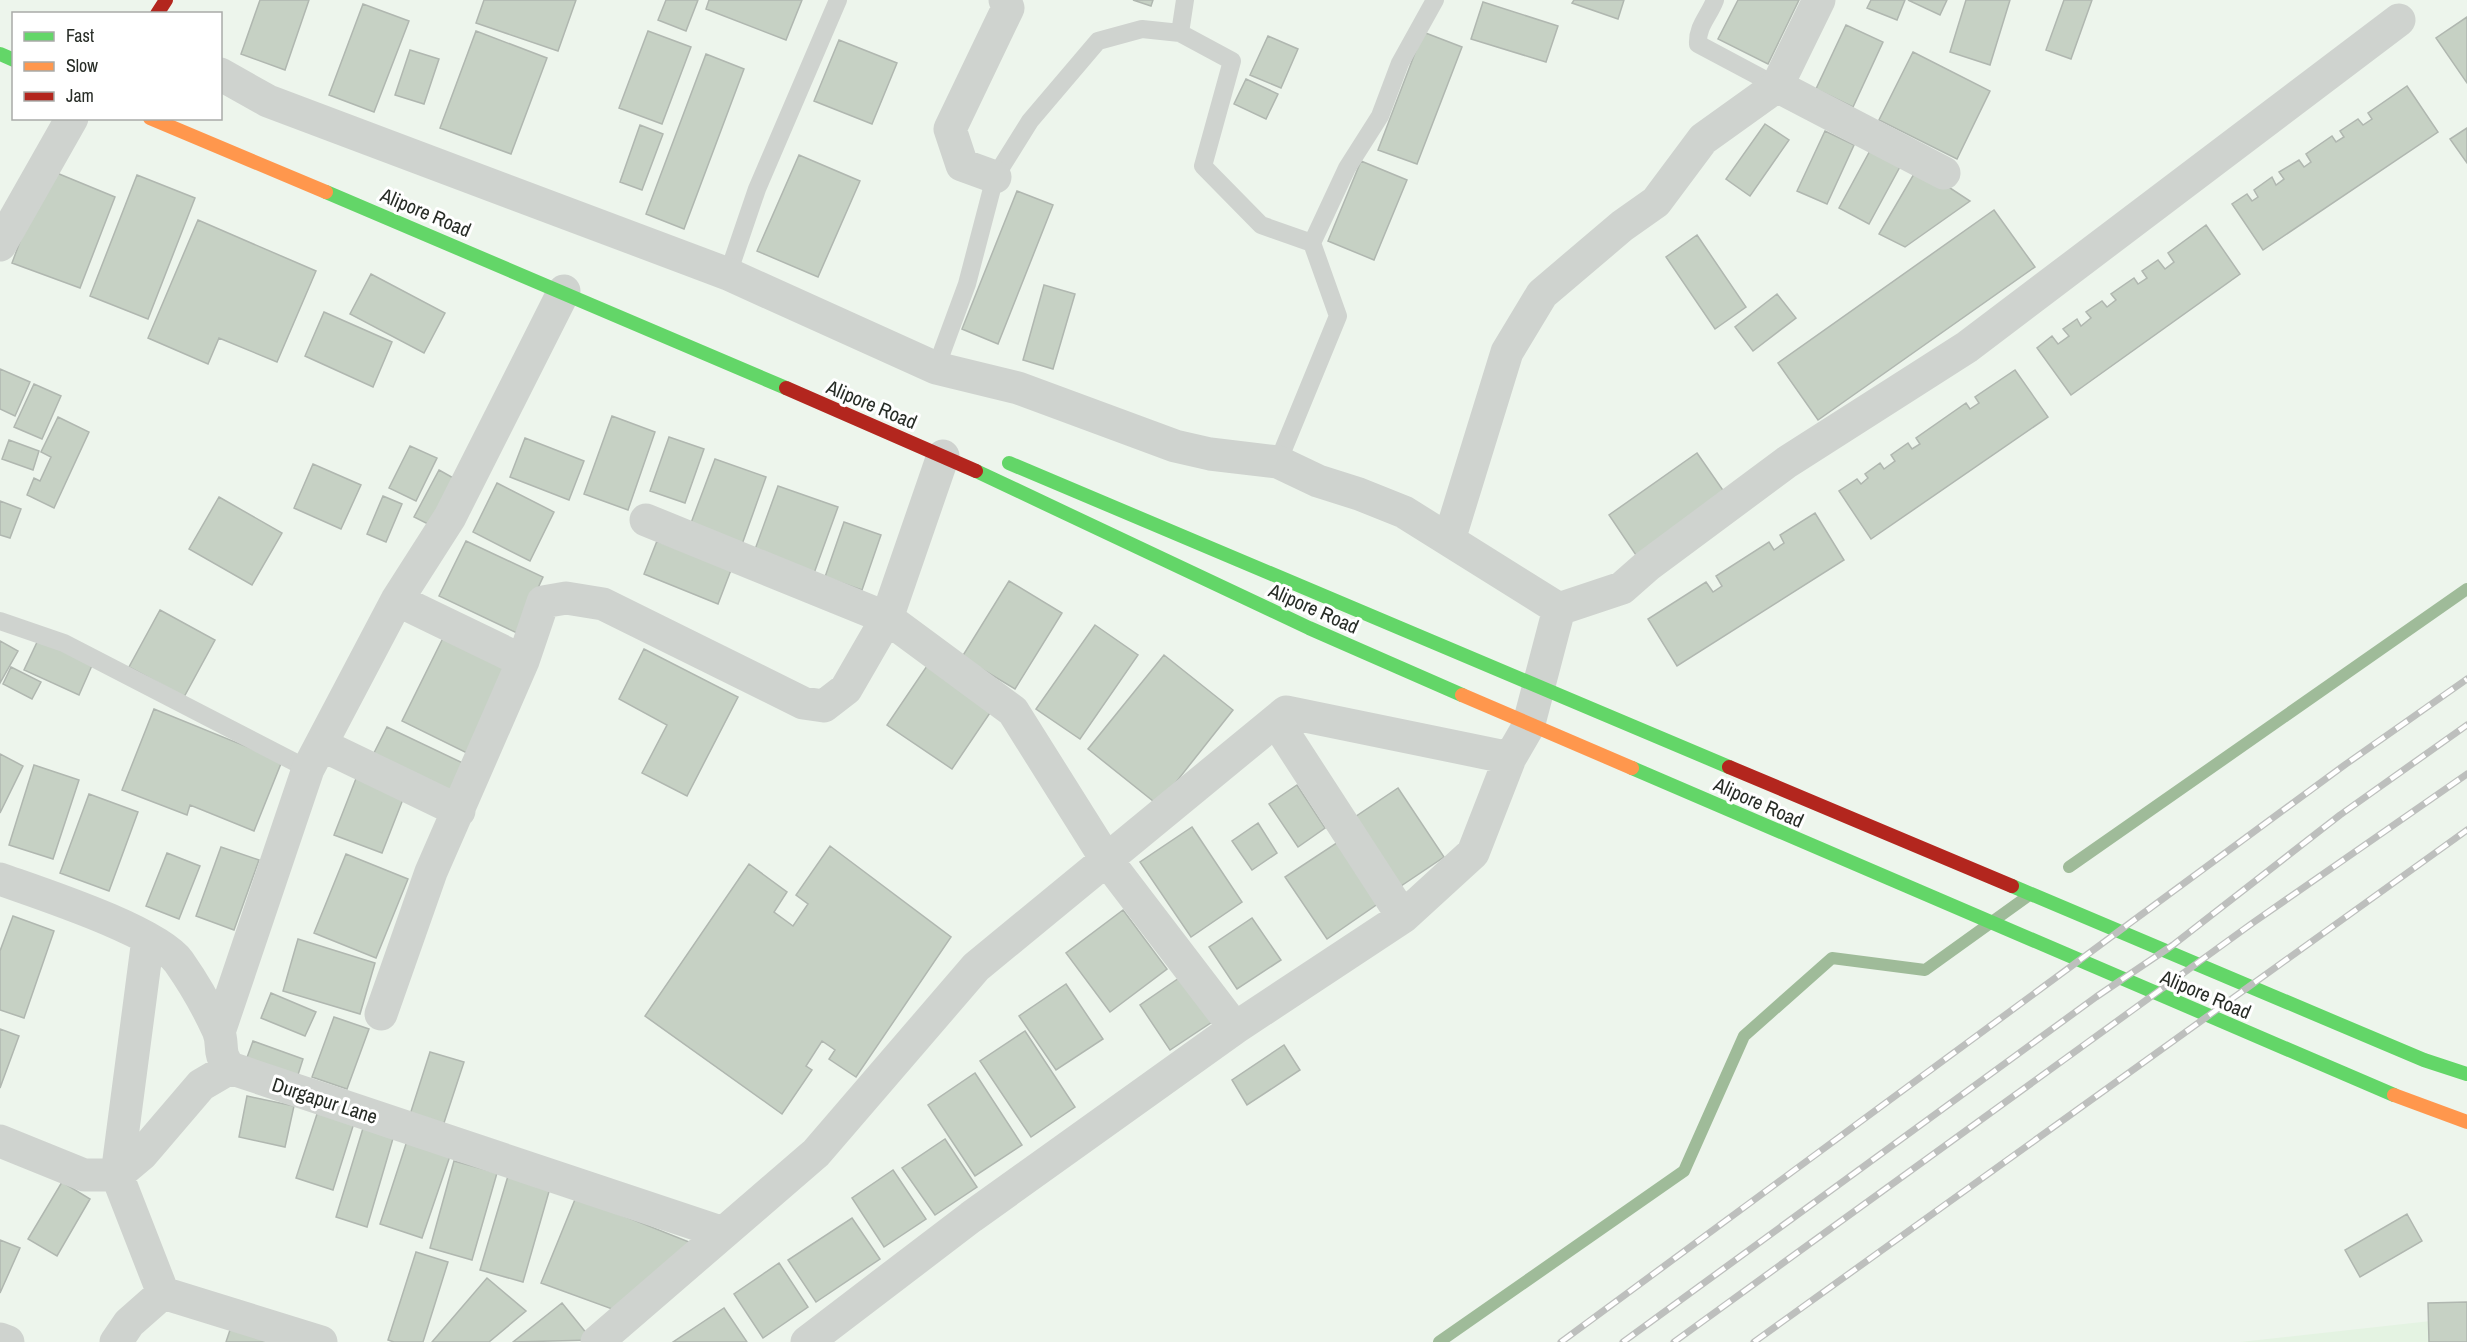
<svg xmlns="http://www.w3.org/2000/svg" width="2467" height="1342" viewBox="0 0 2467 1342" font-family="'Archivo Narrow',sans-serif">
<style>
.built{fill:#e4f3e2}
.lines{fill:none;stroke-linecap:round;stroke-linejoin:round}
.stream{stroke:#9fbb99;stroke-width:12}
.building{fill:#c6d1c4;stroke:#b0b7b0;stroke-width:1.5}
.lane{stroke:#cfd3cf;stroke-width:18}
.street{stroke:#cfd3cf;stroke-width:33}
.fast{stroke:#63d668;stroke-width:14}
.slow{stroke:#ff974d;stroke-width:14}
.jam{stroke:#b3261e;stroke-width:14}
.rail-casing{stroke:#bdbfbd;stroke-width:7}
.rail{stroke:#fff;stroke-width:4.5;stroke-dasharray:14;stroke-linecap:butt}
.labels{text-anchor:middle;dominant-baseline:central;stroke-width:6;stroke-linejoin:round;paint-order:stroke}
.street-label{font-size:20px;fill:#272c26;stroke:#fff}
</style>
<rect width="100%" height="100%" fill="#edf5ec"/>
<path class="built" d="M2467,1317V1342H2240Z"/>
<g class="lines">
<path class="stream" d="M2069,867L2467,589
M1439,1342L1684,1171L1744,1036L1832,958L1925,970L2028,896"/>
</g>
<path class="building" d="M260,0H309L285,70L241,54Z
M484,0H576L558,51L476,23Z
M666,0H698L686,31L658,20Z
M709,0H802L786,40L706,9Z
M1133,0H1153L1151,6Z
M1574,0H1624L1618,19L1572,3Z
M1738,0H1799L1768,64L1718,39Z
M1871,0H1905L1897,20L1867,8Z
M1908,0H1947L1940,15Z
M1966,0H2010L1990,65L1950,52Z
M2064,0H2092L2071,59L2046,50Z
M1483,2L1558,26L1546,62L1471,39Z
M363,4L409,21L374,112L329,95Z
M2467,17V83L2436,38Z
M1846,25L1883,42L1853,107L1816,89Z
M476,31L547,58L511,154L440,128Z
M648,31L691,47L662,124L619,108Z
M1423,32L1462,47L1417,164L1378,150Z
M1268,36L1298,49L1281,88L1250,75Z
M839,40L897,63L872,124L814,101Z
M410,50L439,59L424,104L395,95Z
M1913,52L1990,91L1957,159L1879,120Z
M706,54L744,69L684,229L646,214Z
M1246,79L1278,94L1266,119L1234,104Z
M2407,86L2438,132L2263,250L2232,204L2247,194L2252,201L2258,197L2254,190L2272,177L2276,185L2284,179L2279,172L2299,160L2304,167L2311,162L2306,154L2332,136L2336,142L2344,137L2340,131L2358,119L2363,125L2372,119L2368,113Z
M1765,124L1789,140L1750,196L1726,179Z
M640,125L663,134L642,190L620,182Z
M2467,128V163L2450,139Z
M1825,131L1854,145L1827,204L1797,191Z
M1872,147L1902,163L1869,224L1839,208Z
M799,155L860,181L818,277L757,251Z
M1361,161L1407,180L1374,260L1328,241Z
M1918,167L1970,201L1905,247L1879,234Z
M47,169L115,197L80,288L12,263Z
M137,175L195,198L148,319L90,296Z
M1017,191L1053,205L998,344L962,329Z
M1994,210L2035,267L1818,420L1778,363Z
M198,220L316,271L277,362L219,338L208,364L148,338Z
M2206,225L2240,274L2071,395L2037,348L2052,336L2058,344L2069,336L2063,329L2077,319L2081,326L2091,318L2086,312L2102,301L2107,307L2116,300L2111,294L2134,278L2138,284L2147,278L2142,271L2158,260L2165,269L2174,262L2168,253Z
M1697,235L1746,307L1715,329L1666,257Z
M371,274L445,313L424,353L350,314Z
M1044,285L1075,294L1053,369L1023,360Z
M1777,294L1796,318L1753,351L1735,327Z
M324,312L392,342L373,387L305,356Z
M0,369L30,382L15,416L0,409Z
M2015,370L2048,417L1871,539L1839,491L1857,479L1861,484L1868,478L1865,474L1880,463L1884,469L1895,461L1891,455L1908,443L1912,449L1920,444L1916,438L1966,403L1970,409L1979,403L1975,397Z
M34,384L61,396L42,439L14,427Z
M612,416L655,432L628,510L584,494Z
M58,417L89,432L54,508L27,495L34,478L40,481L51,457L41,452Z
M669,437L704,449L685,503L650,491Z
M525,438L584,461L569,500L510,477Z
M9,440L39,451L33,470L2,459Z
M410,446L437,458L416,501L389,488Z
M1697,453L1727,496L1638,558L1609,515Z
M715,459L766,477L740,550L688,531Z
M313,464L361,485L341,529L294,508Z
M439,470L457,480L432,526L414,517Z
M497,483L554,512L530,561L473,532Z
M778,486L838,507L813,576L753,555Z
M383,496L402,504L386,542L367,534Z
M219,497L282,533L252,585L189,549Z
M0,501L21,509L10,538L0,535Z
M1815,513L1844,560L1677,666L1648,619L1706,582L1713,592L1722,586L1716,576L1769,542L1774,550L1784,543L1780,535Z
M844,522L881,535L862,590L825,577Z
M466,541L543,577L517,633L439,596Z
M657,541L731,570L718,604L644,574Z
M1009,581L1062,613L1015,689L962,657Z
M160,610L215,640L184,697L129,667Z
M1095,625L1138,655L1080,739L1036,709Z
M447,630L511,662L467,753L402,721Z
M39,638L94,661L79,695L24,670Z
M0,641L18,651L0,683Z
M644,649L738,697L687,796L642,773L667,725L619,699Z
M1164,655L1233,710L1158,805L1088,749Z
M929,663L994,707L952,769L887,725Z
M11,667L41,682L32,699L3,684Z
M154,709L282,761L254,831L190,805L187,815L122,790Z
M387,727L469,766L451,803L369,763Z
M0,754L23,766L0,813Z
M34,765L79,780L53,859L9,845Z
M359,771L407,789L382,853L334,835Z
M1297,785L1325,828L1298,847L1269,804Z
M1398,788L1444,857L1395,890L1349,821Z
M89,794L138,812L109,891L60,873Z
M1258,823L1277,853L1252,870L1232,841Z
M1192,827L1242,902L1191,937L1140,862Z
M1338,842L1379,903L1327,939L1285,877Z
M830,846L951,937L856,1077L829,1059L835,1050L822,1041L806,1066L812,1070L782,1114L645,1016L749,864L787,892L774,912L793,926L808,904L796,895Z
M221,847L259,860L234,930L196,916Z
M167,853L200,866L179,919L146,906Z
M346,854L408,879L376,958L314,933Z
M1123,910L1167,969L1110,1012L1066,953Z
M13,916L54,931L24,1018L0,1010V951Z
M1252,918L1281,960L1237,989L1209,947Z
M298,939L375,963L360,1014L283,991Z
M1182,976L1212,1022L1170,1050L1140,1005Z
M1066,984L1103,1039L1056,1070L1019,1016Z
M271,993L316,1012L305,1036L261,1018Z
M334,1017L369,1029L347,1089L312,1077Z
M0,1029L19,1036L0,1088Z
M1025,1031L1075,1107L1031,1137L980,1061Z
M253,1041L303,1059L296,1081L245,1063Z
M1284,1045L1300,1070L1247,1105L1232,1080Z
M430,1052L464,1062L440,1135L407,1124Z
M975,1073L1022,1145L975,1176L928,1105Z
M247,1096L294,1106L285,1147L239,1137Z
M318,1111L354,1123L333,1190L296,1178Z
M364,1125L394,1135L367,1227L336,1217Z
M945,1139L977,1187L935,1215L902,1168Z
M407,1141L450,1156L422,1238L380,1224Z
M454,1161L497,1173L472,1260L430,1248Z
M893,1170L926,1219L884,1247L852,1198Z
M508,1176L550,1188L523,1282L480,1270Z
M62,1182L90,1199L57,1256L28,1239Z
M576,1197L694,1244L623,1313L541,1283Z
M2407,1214L2422,1241L2360,1277L2345,1250Z
M852,1218L880,1259L816,1302L788,1260Z
M0,1240L20,1248L0,1293Z
M416,1252L448,1262L423,1342H394L388,1340Z
M779,1263L808,1307L763,1338L734,1294Z
M487,1278L526,1311L489,1342H432Z
M2467,1302V1342H2429L2428,1303Z
M562,1303L592,1340L513,1342Z
M724,1308L747,1342H673Z
M233,1321L281,1342H226Z"/>
<g class="lines">
<path class="lane" d="M1715,0C1709,16 1697,26 1698,44L1777,86
M1180,33L1232,61L1203,166L1261,225L1312,243
M728,274L757,189L838,0
M936,368L967,284L995,177L1030,121L1098,41L1142,29L1180,33L1185,0
M1278,462L1338,316L1312,243L1347,168L1380,116L1400,63L1435,0
M0,621L64,643L308,769"/>
<path class="street" d="M220,74L268,101L728,274L936,368L1018,388L1175,446L1210,454L1278,462L1318,481L1359,494L1404,512L1559,609
M1777,86L1944,173
M995,177L962,165L950,129L1008,8L1005,0
M0,245L72,118
M646,520L887,618L1013,711L1106,859L1235,1028
M1449,540L1507,352L1542,294L1622,226L1656,202L1703,139L1777,86L1819,0
M397,600L523,661
M1276,721L1403,917
M322,745L459,811
M0,879C39,893 157,931 179,962C193,982 208,1008 218,1030C225,1046 216,1051 230,1068L723,1233
M148,939L117,1175L163,1293
M381,1014L431,872L523,661L543,602L566,598L603,604L803,703L824,706L846,689L887,618L943,456
M219,1032L308,769L397,600L450,517L564,291
M0,1141L84,1175H117L142,1154L201,1085L230,1068
M0,1339L8,1342
M116,1342L129,1323L163,1293L321,1342
M597,1342L816,1153L976,967L1286,712L1510,758
M807,1342L971,1217L1235,1028L1403,917L1473,853L1510,758L1528,727L1559,609L1622,588L1647,566L1787,462L1967,347L2399,20"/>
<path class="fast" d="M0,54L14,60
M326,192L786,388
M1009,463L1729,767
M976,471L1309,628L1462,695
M1632,768L2394,1095
M2012,886L2424,1060L2467,1074"/>
<path class="slow" d="M150,118L326,192
M1462,695L1632,768
M2394,1095L2467,1122"/>
<path class="jam" d="M157,14L166,0
M786,388L976,471
M1729,767L2012,886"/>
<defs>
<path id="rail" d="M1561,1342L2346,764L2467,679
M1623,1342L2096,997L2173,945L2340,815L2467,725
M1674,1342L2254,922L2467,774
M1754,1342L2467,830"/>
</defs>
<use href="#rail" class="rail-casing"/>
<use href="#rail" class="rail"/>
</g>
<g class="labels">
<g class="street-label">
<text transform="translate(426 212) rotate(23)">Alipore Road</text>
<text transform="translate(872 404) rotate(23)">Alipore Road</text>
<text transform="translate(1314 608) rotate(24)">Alipore Road</text>
<text transform="translate(1759 802) rotate(24)">Alipore Road</text>
<text transform="translate(2206 994) rotate(23)">Alipore Road</text>
<text transform="translate(325 1100) rotate(18)">Durgapur Lane</text>
</g>
</g>
<rect x="12" y="12" width="210" height="108" fill="#ffffff" stroke="#a9aba8" stroke-width="1.5"/>
<rect x="24" y="32" width="30" height="9" fill="#63d668" stroke="#a9aba8" stroke-width="1.5"/>
<text x="66" y="42" font-size="18" fill="#272c26">Fast</text>
<rect x="24" y="62" width="30" height="9" fill="#ff974d" stroke="#a9aba8" stroke-width="1.5"/>
<text x="66" y="72" font-size="18" fill="#272c26">Slow</text>
<rect x="24" y="92" width="30" height="9" fill="#b3261e" stroke="#a9aba8" stroke-width="1.5"/>
<text x="66" y="102" font-size="18" fill="#272c26">Jam</text>
</svg>
